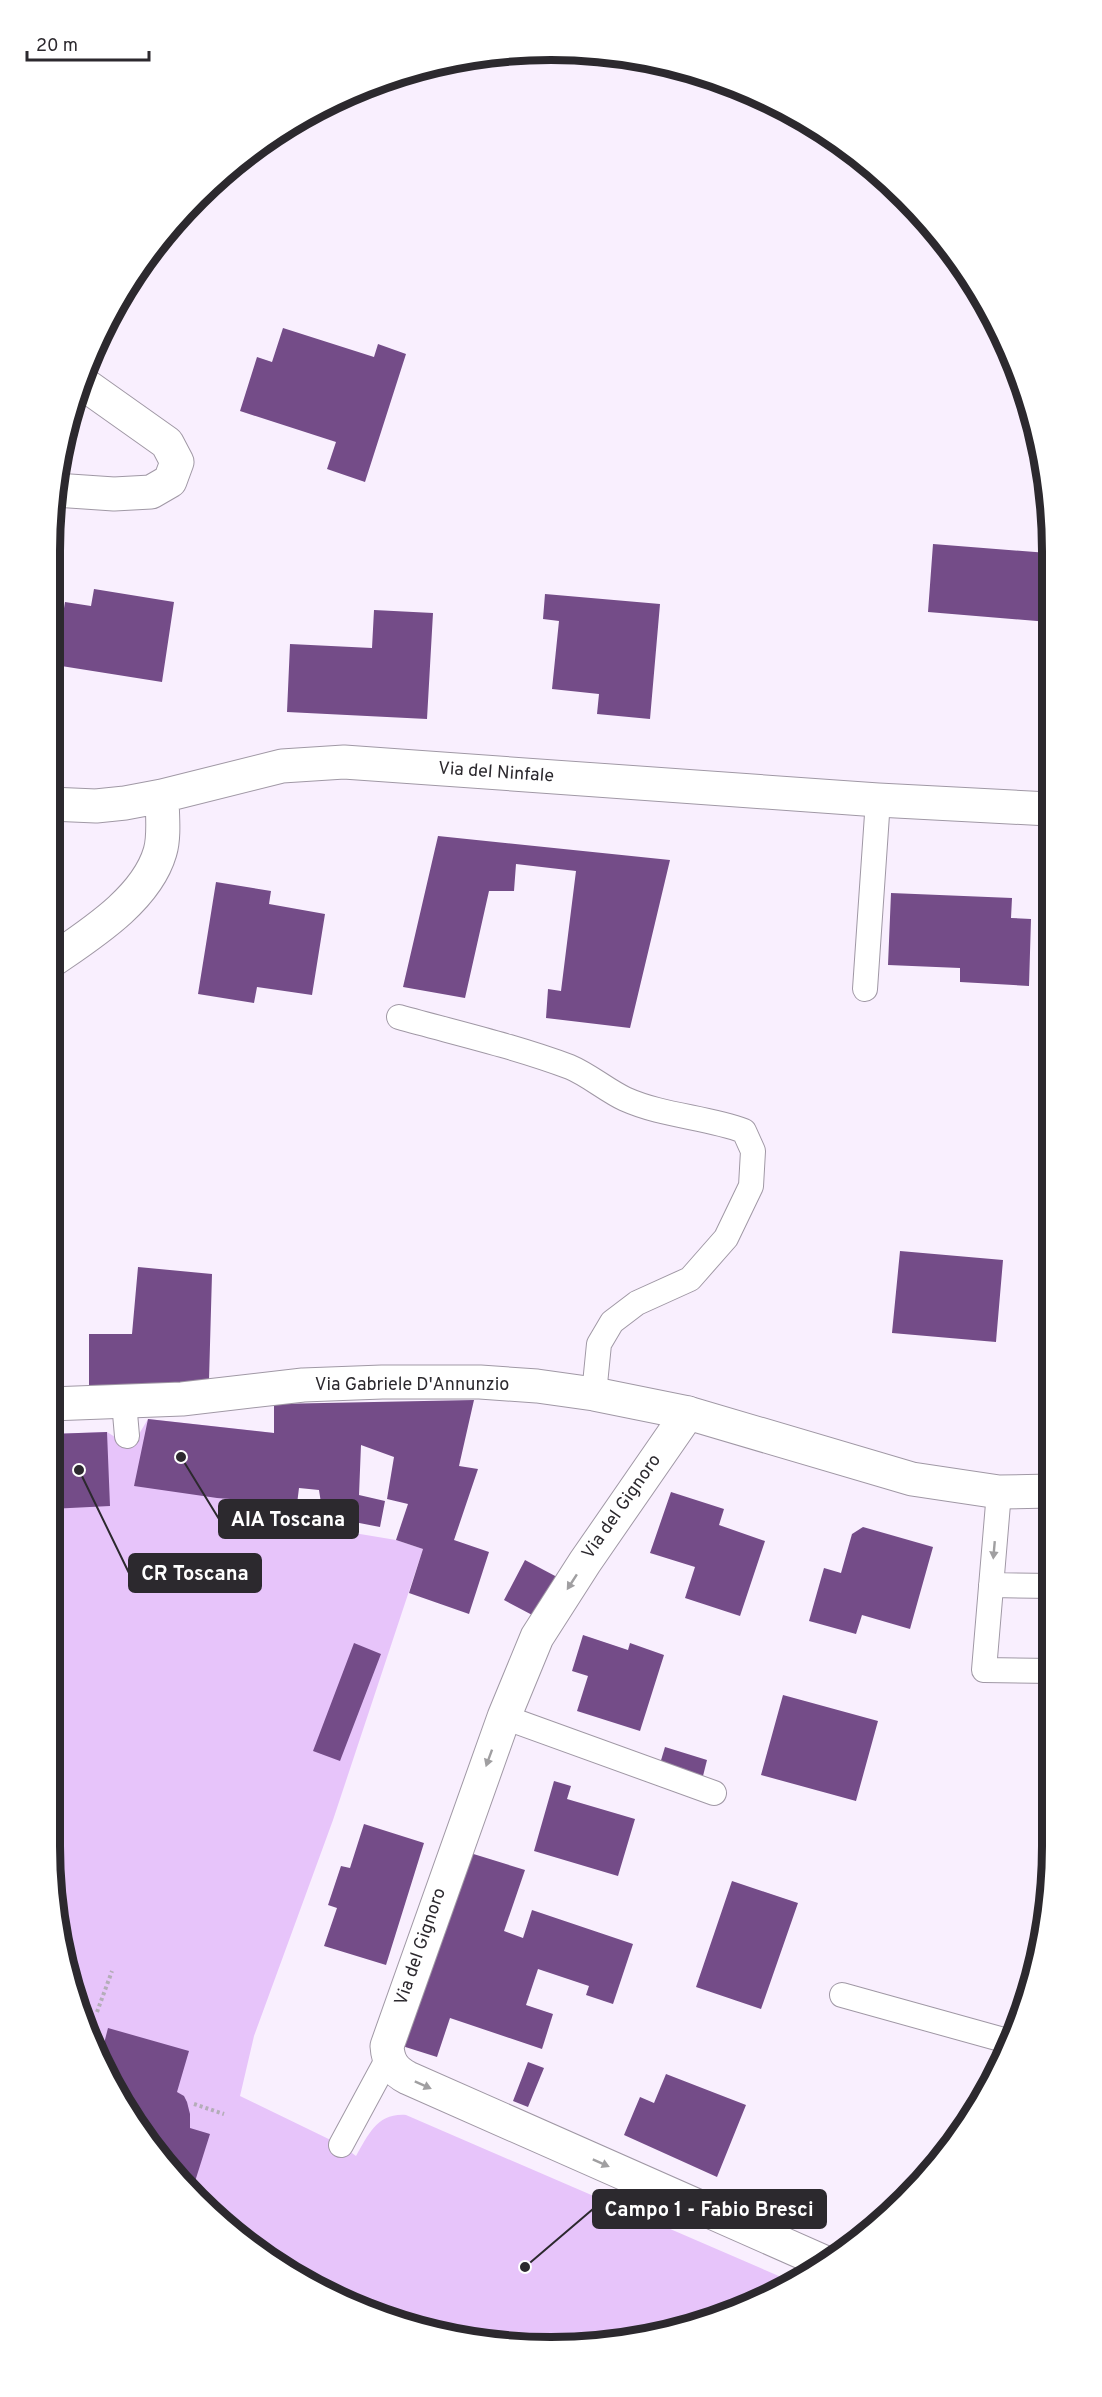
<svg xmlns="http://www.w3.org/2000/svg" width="1102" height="2397" viewBox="0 0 1102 2397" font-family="Overpass,sans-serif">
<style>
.green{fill:#e7c4fa}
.building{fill:#744c88}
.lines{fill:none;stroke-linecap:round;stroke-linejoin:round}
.service-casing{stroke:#a098a5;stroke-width:26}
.minor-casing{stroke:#a098a5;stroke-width:35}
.tertiary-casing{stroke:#a098a5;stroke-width:35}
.path{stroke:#b4adb8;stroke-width:4;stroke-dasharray:3 3;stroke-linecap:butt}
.service{stroke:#fff;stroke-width:24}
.minor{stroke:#fff;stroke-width:33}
.tertiary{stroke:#fff;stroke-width:33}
.oneway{fill:#a09fa1}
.labels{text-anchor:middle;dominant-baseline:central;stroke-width:6;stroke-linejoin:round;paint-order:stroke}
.street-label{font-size:18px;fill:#2c292e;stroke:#fff}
.rim{fill:none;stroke:#2c292e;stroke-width:8}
.leader{fill:none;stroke:#2c292e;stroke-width:2}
.callout-dot{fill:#2c292e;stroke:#fff;stroke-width:2}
.callout{fill:#2c292e;stroke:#2c292e;stroke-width:2}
.callout-label{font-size:20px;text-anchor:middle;font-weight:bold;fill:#fff}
</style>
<rect width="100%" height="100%" fill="#f9effe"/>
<path class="green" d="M148,1419L274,1433L270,1519L396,1540L423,1549L333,1820L254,2036L240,2096L341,2145L356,2156C369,2134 377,2113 406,2115L795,2283L712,2321L617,2343L454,2338L301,2280L174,2176L117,2096L76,2008L50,1846V1434L107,1432L115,1437L139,1434Z"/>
<path class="building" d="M283,328L374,357L378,344L406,354L365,482L327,469L336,442L240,411L257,357L272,362Z
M933,544L1048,553L1049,622L928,612Z
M94,589L174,602L162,682L55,665L65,602L91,606Z
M545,594L660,604L650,719L597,714L599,694L552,689L559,621L543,619Z
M374,610L433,613L427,719L287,712L290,644L372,648Z
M438,836L670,860L630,1028L546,1018L548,989L561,991L576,871L516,864L514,891H489L465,998L403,987Z
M216,882L271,891L269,904L325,914L312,995L257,987L254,1003L198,994Z
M891,893L1012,898L1011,918L1031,919L1029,986L960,982V968L888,965Z
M900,1251L1003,1260L996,1342L892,1333Z
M138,1267L212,1274L209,1380L126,1388L89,1387V1334H132Z
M474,1400L459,1466L478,1469L454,1540L489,1552L469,1614L409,1593L423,1549L396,1540L408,1504L387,1499L394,1457L361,1445L359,1495L385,1501L380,1527L323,1516L319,1490L299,1488L297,1504L217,1498L134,1486L148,1419L274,1433V1404Z
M107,1432L110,1506L50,1509V1434Z
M671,1492L724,1509L719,1525L765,1541L740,1616L685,1598L695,1567L650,1553Z
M863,1527L933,1547L910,1629L862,1615L856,1634L809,1621L824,1568L841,1573L852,1534Z
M525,1560L557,1577L536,1617L504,1600Z
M583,1635L628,1650L630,1643L664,1655L640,1731L577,1711L588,1676L572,1671Z
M354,1643L381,1654L340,1761L313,1751Z
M783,1695L878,1721L856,1801L761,1775Z
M665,1747L707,1760L702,1780L659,1767Z
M554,1781L571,1786L567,1799L635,1819L618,1876L534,1851Z
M364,1824L424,1843L386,1965L324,1946L337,1908L328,1905L341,1866L350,1868Z
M467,1852L525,1870L504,1931L523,1938L532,1910L633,1944L613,2004L586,1995L589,1986L538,1969L526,2005L553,2014L542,2049L450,2018L437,2057L399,2045Z
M732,1881L798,1903L761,2009L696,1987Z
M108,2028L189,2051L177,2092L184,2096L187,2102L190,2114V2128L210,2134L192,2191L174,2176L117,2096L100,2059Z
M528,2062L544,2068L528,2107L513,2101Z
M666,2074L746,2105L717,2177L624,2135L640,2097L654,2103Z"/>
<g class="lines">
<defs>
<path id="service" d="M865,989L878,800
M399,1017C456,1033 514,1046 570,1067C589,1075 606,1090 625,1099C663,1116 706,1117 744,1131L753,1151L751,1186L726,1238L690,1279L637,1303L612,1322L599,1344L594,1394
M124,1402L127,1436
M999,1492L984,1670L1052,1671
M991,1585L1052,1586
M504,1717L714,1793
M842,1995L1011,2042
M341,2145L388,2058"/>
<path id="minor" d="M55,490L114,494L151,492L170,481L177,462L167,443L81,382
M50,804L96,806L125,803L162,796L282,766L344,762L878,800L1049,809
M50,962C89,935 146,900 160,852C165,836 162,813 162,796
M688,1413L585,1562L537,1637L504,1717L387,2046C388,2062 394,2071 408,2078L824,2262"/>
<path id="tertiary" d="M50,1404L182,1399L303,1385L382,1382H480L537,1386L594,1394L688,1413L912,1479L999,1492L1051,1491"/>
</defs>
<use href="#service" class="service-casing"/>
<use href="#minor" class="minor-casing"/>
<use href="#tertiary" class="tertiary-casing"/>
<path class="path" d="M97,2012L112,1971
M194,2104L224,2114"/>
<use href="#service" class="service"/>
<use href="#minor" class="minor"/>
<use href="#tertiary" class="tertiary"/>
</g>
<defs><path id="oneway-solid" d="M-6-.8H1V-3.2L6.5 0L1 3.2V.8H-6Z" transform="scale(1.5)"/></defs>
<g class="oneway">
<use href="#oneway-solid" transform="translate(994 1550) rotate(95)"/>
<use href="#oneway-solid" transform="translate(572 1582) rotate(123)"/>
<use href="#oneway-solid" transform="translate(489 1758) rotate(110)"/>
<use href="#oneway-solid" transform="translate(423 2085) rotate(24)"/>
<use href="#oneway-solid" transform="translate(601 2163) rotate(24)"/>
</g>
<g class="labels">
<g class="street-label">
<text transform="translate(496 773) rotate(4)">Via del Ninfale</text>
<text x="412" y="1385">Via Gabriele D'Annunzio</text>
<text transform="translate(622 1507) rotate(-55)">Via del Gignoro</text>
<text transform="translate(421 1947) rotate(-71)">Via del Gignoro</text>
</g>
</g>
<path d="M0 0H1102V2397H0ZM551 60H551A491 491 0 0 1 1042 551V1846A491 491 0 0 1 551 2337H551A491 491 0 0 1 60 1846V551A491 491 0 0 1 551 60Z" fill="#fff" fill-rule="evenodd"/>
<path class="rim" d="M551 60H551A491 491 0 0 1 1042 551V1846A491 491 0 0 1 551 2337H551A491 491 0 0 1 60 1846V551A491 491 0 0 1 551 60Z"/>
<path class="leader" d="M181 1457L219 1519M79 1470L129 1573M525 2267L593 2209"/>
<g class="callout-dot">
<circle cx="181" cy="1457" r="6"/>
<circle cx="79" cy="1470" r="6"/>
<circle cx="525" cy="2267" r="6"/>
</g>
<g class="callout">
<rect x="219" y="1500" width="139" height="38" rx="6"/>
<rect x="129" y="1554" width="132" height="38" rx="6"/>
<rect x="593" y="2190" width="233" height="38" rx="6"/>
</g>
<g class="callout-label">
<text x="288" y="1526">AIA Toscana</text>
<text x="195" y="1580">CR Toscana</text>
<text x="709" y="2216">Campo 1 - Fabio Bresci</text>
</g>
<path d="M27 51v9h122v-9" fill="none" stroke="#2c292e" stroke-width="3"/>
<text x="36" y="51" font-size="18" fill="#2c292e" stroke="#ffffff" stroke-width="4.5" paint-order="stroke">20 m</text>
</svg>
